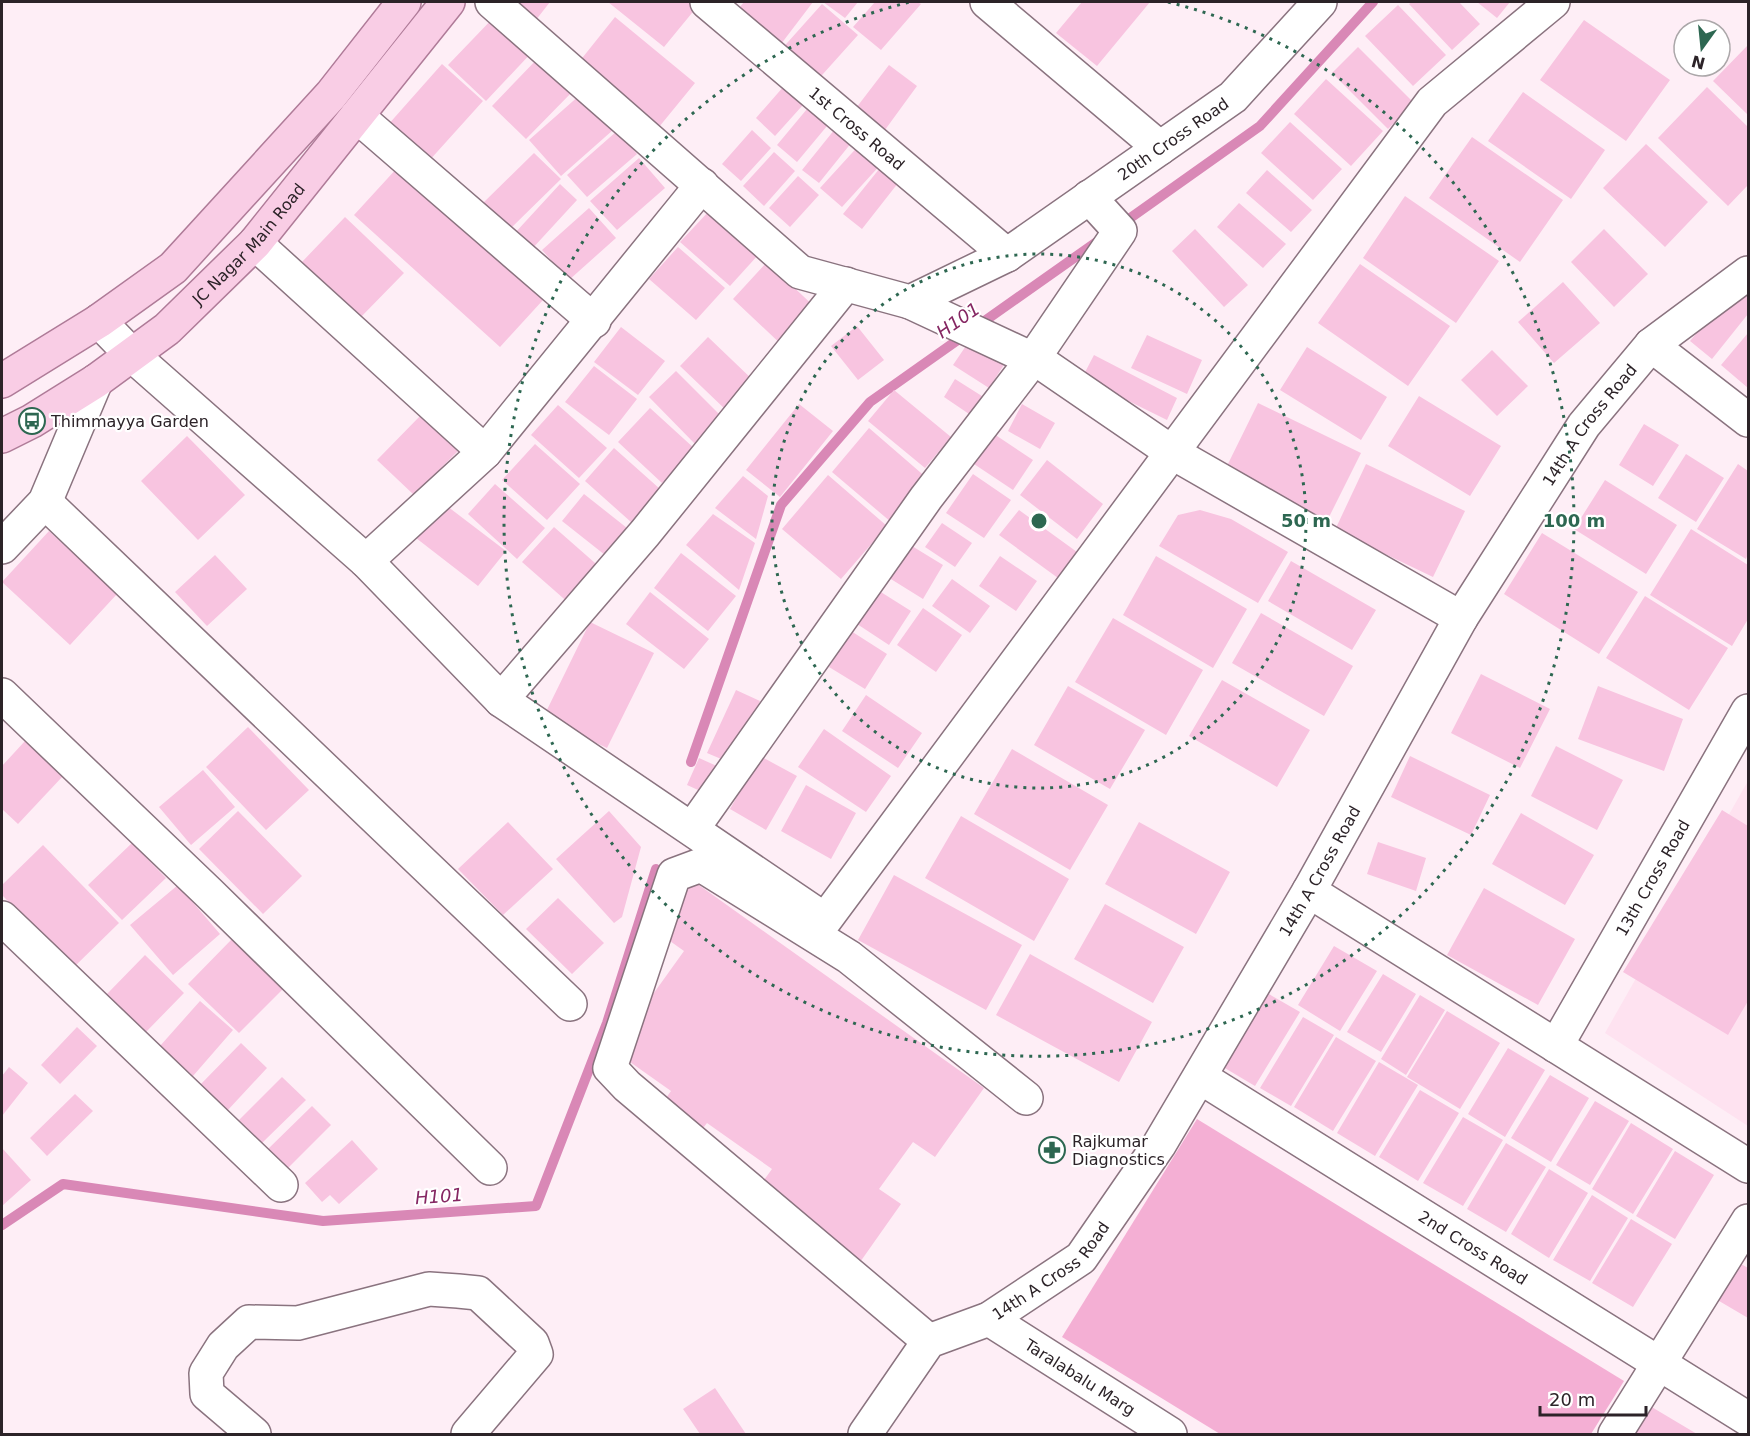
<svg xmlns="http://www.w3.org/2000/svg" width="1750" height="1436" viewBox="0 0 1750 1436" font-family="'DejaVu Sans',sans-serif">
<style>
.built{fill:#fee2f0}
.green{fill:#f4afd4}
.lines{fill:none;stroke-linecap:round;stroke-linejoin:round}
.stream{stroke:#d988b6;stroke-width:10}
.building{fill:#f8c4e0}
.minor-casing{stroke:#8a737f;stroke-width:36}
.major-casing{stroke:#af7b98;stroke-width:36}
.minor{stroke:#fff;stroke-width:33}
.major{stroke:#f9cde5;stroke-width:33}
.ring{fill:none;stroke:#2d6751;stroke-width:3;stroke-dasharray:3 6}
.labels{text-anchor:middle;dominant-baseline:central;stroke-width:4.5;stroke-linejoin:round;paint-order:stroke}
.street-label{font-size:16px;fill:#2c2328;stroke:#fff}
.poi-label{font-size:16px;fill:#2c2328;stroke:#fff;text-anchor:start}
.water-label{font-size:18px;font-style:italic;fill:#852662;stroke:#fff}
.centre{fill:#2d6751;stroke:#fff;stroke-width:3}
.ring-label{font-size:18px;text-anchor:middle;font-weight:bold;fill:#2d6751;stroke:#fff;stroke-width:4.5;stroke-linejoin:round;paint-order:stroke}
</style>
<rect width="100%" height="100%" fill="#feeef6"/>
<path class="built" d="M1748,781V1126L1605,1033Z"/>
<path class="green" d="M1197,1119L1624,1381L1591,1434H1220L1062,1337Z"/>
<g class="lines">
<path class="stream" d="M1119,226L1260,126L1373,2
M691,762L781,505L870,402L1098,241
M2,1225L63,1184L323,1221L536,1206L607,1023L656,869"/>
</g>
<path class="building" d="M502,2H550L532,25Z
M608,2H701L664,47Z
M744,2H813L778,48L734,14Z
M823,2H858L845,18Z
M875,2H917L921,4L881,50L853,27Z
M1082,2H1150L1097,66L1056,33Z
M1412,2H1459L1480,24L1452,50L1409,4Z
M1477,2H1510L1497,18Z
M822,4L858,35L814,84L779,52Z
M1398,5L1446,55L1413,86L1365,36Z
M496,15L534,50L486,101L448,65Z
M615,17L695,83L659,127L579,62Z
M1584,20L1670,80L1626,141L1540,80Z
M1748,45V115L1713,81Z
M1358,47L1414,103L1388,129L1332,73Z
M541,55L576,88L526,139L492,106Z
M442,64L483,101L428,162L387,126Z
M889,65L917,86L882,134L853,112Z
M791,78L811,96L775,136L756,118Z
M1326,79L1383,131L1351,166L1294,114Z
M1707,87L1748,127V185L1728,206L1658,138Z
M1523,92L1605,150L1571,199L1488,141Z
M581,94L613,130L561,176L529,140Z
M812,103L832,120L797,162L777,145Z
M1290,122L1342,169L1313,200L1261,153Z
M839,124L856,137L819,183L802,170Z
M752,130L771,148L741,181L722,164Z
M617,131L637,154L587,197L567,175Z
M1472,137L1563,200L1520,262L1429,198Z
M862,142L883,162L842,207L820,188Z
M1646,144L1708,202L1665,247L1603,188Z
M774,152L795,171L764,206L743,186Z
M534,153L561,179L510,229L483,203Z
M639,158L665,188L617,230L590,201Z
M884,163L902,178L862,229L843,214Z
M398,167L543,300L500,347L354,215Z
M1267,170L1312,210L1291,232L1246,193Z
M798,176L819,195L790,227L769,208Z
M560,184L577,200L531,250L514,234Z
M1405,196L1499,261L1456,323L1363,258Z
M1239,203L1286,244L1263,268L1217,227Z
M589,208L616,238L569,280L542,250Z
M710,210L759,254L730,286L680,242Z
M345,217L404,273L359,319L301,263Z
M1195,229L1248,285L1224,307L1172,251Z
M1604,229L1648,274L1614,307L1571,262Z
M678,247L725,288L696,320L649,279Z
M767,262L820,312L786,349L733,299Z
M1360,264L1450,326L1408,386L1318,323Z
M1563,282L1600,323L1554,363L1518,322Z
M1735,287L1748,298V314L1712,359L1690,341Z
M857,326L884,360L858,380L831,346Z
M621,327L665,361L638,395L594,362Z
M1748,333V388L1721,365Z
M974,334L1009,357L989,388L953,365Z
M1147,335L1202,360L1187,394L1131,368Z
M708,337L755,382L727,411L680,366Z
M1307,347L1387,397L1361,440L1280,390Z
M1492,350L1528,386L1497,416L1461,380Z
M1094,355L1177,398L1167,420L1082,378Z
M594,366L637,399L609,435L565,402Z
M676,371L723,418L696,445L649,397Z
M955,379L985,398L972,416L944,397Z
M894,390L951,437L925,468L868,421Z
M1419,396L1501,446L1470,496L1388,446Z
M1258,403L1361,453L1325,525L1223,474Z
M799,404L833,431L780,497L746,470Z
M1022,404L1055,423L1040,449L1008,431Z
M558,405L607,448L579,478L531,435Z
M650,408L695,449L662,483L618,442Z
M421,415L458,451L414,495L377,460Z
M1644,424L1679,445L1653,486L1619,465Z
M869,428L928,479L891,522L832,472Z
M988,430L1033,460L1013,490L968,460Z
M187,436L245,495L198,540L141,481Z
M535,444L580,484L547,520L502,480Z
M614,448L660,489L631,522L585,481Z
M1686,454L1724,478L1696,522L1658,498Z
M1047,460L1103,504L1077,539L1020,495Z
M1366,464L1465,511L1433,577L1335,530Z
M1738,464L1748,471V554L1746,559L1697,529Z
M973,474L1011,500L984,538L946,513Z
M828,475L887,526L841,579L782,529Z
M743,476L768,496L756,539L715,508Z
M1605,480L1677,525L1646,574L1574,529Z
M495,484L545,528L517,559L468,514Z
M584,494L627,528L605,555L562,521Z
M443,503L506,551L478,586L416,538Z
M1019,510L1077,552L1058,578L999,535Z
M1200,510L1231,519L1288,552L1258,603L1159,546L1178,515Z
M713,514L755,543L739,590L686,545Z
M942,523L972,543L955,567L925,547Z
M554,527L603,570L571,605L522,562Z
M1691,529L1748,565V619L1732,646L1650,595Z
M49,531L117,594L70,645L2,582Z
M1542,533L1638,592L1599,654L1504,594Z
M907,543L943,565L923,599L886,576Z
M681,553L736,596L708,631L654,588Z
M215,555L247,589L207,626L175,592Z
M1000,556L1037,581L1016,611L979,586Z
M1156,556L1247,609L1213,668L1123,615Z
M1291,561L1376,610L1352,650L1268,601Z
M952,579L990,606L970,633L932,606Z
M876,589L911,611L889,645L854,622Z
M650,592L709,639L684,669L626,624Z
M1645,596L1728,648L1689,710L1606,658Z
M923,608L962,635L936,672L897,645Z
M1261,613L1353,666L1324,716L1232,663Z
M1113,618L1203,670L1166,735L1075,682Z
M590,622L654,653L607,748L543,718Z
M851,631L887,654L865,689L829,667Z
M1481,674L1550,709L1520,768L1451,733Z
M1222,680L1310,730L1277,787L1189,736Z
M1068,686L1145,730L1110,789L1034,745Z
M1598,686L1683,719L1664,771L1578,739Z
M736,690L760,701L733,764L707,753Z
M866,695L922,733L898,768L842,731Z
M248,727L309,790L266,830L206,767Z
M824,729L891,776L866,812L798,767Z
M25,741L63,776L18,824L2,809V766Z
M1556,746L1623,780L1597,830L1531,796Z
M1012,749L1108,805L1070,870L974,814Z
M760,756L797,776L766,830L730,809Z
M1410,756L1490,795L1471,835L1391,797Z
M699,758L719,767L707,794L687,785Z
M203,770L235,807L191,845L159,807Z
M806,785L856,813L831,859L781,831Z
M1722,810L1748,826V1001L1728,1035L1623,972Z
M238,811L302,876L263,914L199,849Z
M609,811L641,847L622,917L614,923L556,859Z
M1521,813L1594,855L1565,905L1492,864Z
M961,816L1069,879L1034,941L925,878Z
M508,822L553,869L503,915L458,869Z
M1139,822L1230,872L1196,934L1105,884Z
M1378,842L1426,858L1416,891L1367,874Z
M132,843L166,878L122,920L88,885Z
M43,845L119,923L73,968L2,895V885Z
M894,875L1022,945L986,1010L858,940Z
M689,878L984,1088L935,1157L913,1142L879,1189L901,1204L858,1265L756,1191L772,1169L707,1123L697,1136L659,1108L671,1091L613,1050L684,951L653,929Z
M178,885L220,934L173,975L130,925Z
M1484,888L1575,939L1538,1005L1447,955Z
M558,898L604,943L572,974L526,929Z
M1105,904L1184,947L1153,1003L1074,959Z
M232,939L283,989L239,1033L188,984Z
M1334,946L1377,971L1340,1031L1298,1005Z
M1030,954L1152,1022L1119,1082L996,1015Z
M145,955L184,993L145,1033L106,995Z
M1383,974L1416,994L1381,1052L1347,1032Z
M1262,990L1300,1012L1255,1086L1218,1064Z
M1420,995L1445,1010L1406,1075L1381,1059Z
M200,1001L233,1030L193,1076L160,1046Z
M1447,1011L1500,1043L1460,1109L1407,1077Z
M1303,1017L1334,1035L1291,1106L1260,1088Z
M77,1027L97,1046L60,1084L41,1065Z
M1336,1037L1376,1061L1333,1131L1294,1107Z
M241,1043L267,1068L227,1111L200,1085Z
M1508,1048L1545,1070L1505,1137L1468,1114Z
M1379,1062L1418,1085L1375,1156L1337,1133Z
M9,1067L28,1083L2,1116V1076Z
M1550,1075L1589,1098L1551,1162L1511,1138Z
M282,1077L306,1100L262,1143L239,1120Z
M1420,1090L1459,1113L1418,1181L1379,1157Z
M75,1094L93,1111L47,1156L30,1138Z
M1595,1101L1629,1121L1590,1185L1556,1165Z
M312,1106L331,1125L286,1170L267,1150Z
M1463,1117L1503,1140L1463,1206L1423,1183Z
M1631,1123L1673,1149L1633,1214L1592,1189Z
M352,1140L378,1169L339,1204L330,1195L322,1202L305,1183Z
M1506,1143L1546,1167L1506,1232L1467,1209Z
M2,1148L31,1180L2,1206Z
M1675,1151L1714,1175L1675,1239L1636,1216Z
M1549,1169L1588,1193L1549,1258L1511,1234Z
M1592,1195L1628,1218L1590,1281L1553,1260Z
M1631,1219L1672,1244L1633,1307L1592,1283Z
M1736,1261L1748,1268V1318L1714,1298Z
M715,1388L746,1434H700L683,1409Z
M1650,1406L1697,1434H1633Z"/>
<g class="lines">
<defs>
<g id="minor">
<path id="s1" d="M492,2L800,272L910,302L1007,255L1233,97L1320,2"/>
<path id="s2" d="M707,2L1007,255"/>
<path d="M987,2L1160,148"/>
<path d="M357,116L594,321"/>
<path d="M255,243L485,452"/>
<path d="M910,302L1043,364L1173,453L1461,618"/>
<path d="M99,321L132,355L366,561L501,700L825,920L1432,102L1553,2"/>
<path d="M1651,345L1748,420"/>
<path d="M45,502L570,1004"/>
<path d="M2,547L45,502L96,381"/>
<path d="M366,561L485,452L702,185"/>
<path d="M2,695L209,893L490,1168"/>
<path d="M501,700L645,533L846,284"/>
<path d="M693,828L926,498L1033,359L1120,231L1089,197"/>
<path d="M1309,891L1748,1166"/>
<path d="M2,918L281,1185"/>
<path id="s3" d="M1556,1046L1748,711"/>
<path id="s4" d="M1200,1077L1748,1419"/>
<path id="s5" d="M989,1319L1170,1434"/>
<path d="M929,1341L627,1086L610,1068L674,875L701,865L849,957L1026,1098"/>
<path d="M254,1434L207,1394L206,1373L223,1346L249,1322L298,1323L429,1289L458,1291L478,1293L532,1343L536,1354L468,1434"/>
<path id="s6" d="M865,1434L929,1341L989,1319L1081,1258L1159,1145L1309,891L1461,618L1584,425L1651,345L1748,273"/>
<path d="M1615,1434L1748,1221"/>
</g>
<g id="major">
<path d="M2,381L99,321L173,268L331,95L404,2"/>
<path id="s7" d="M2,436L32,421L96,381L167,329L255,243L448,2"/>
</g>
</defs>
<use href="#minor" class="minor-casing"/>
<use href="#major" class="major-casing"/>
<use href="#minor" class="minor"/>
<use href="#major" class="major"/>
</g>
<g class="ring">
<circle cx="1039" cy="521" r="267"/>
<path d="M1168 2A535 535 0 1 1 910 2"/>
</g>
<defs>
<symbol id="bus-ring" viewBox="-11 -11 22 22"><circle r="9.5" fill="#fff" stroke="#2d6751" stroke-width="1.5"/><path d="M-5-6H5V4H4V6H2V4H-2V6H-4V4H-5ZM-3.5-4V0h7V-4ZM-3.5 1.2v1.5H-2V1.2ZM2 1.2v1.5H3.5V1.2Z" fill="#2d6751"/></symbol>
<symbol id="pharmacy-ring" viewBox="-11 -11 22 22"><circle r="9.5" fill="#fff" stroke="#2d6751" stroke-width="1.5"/><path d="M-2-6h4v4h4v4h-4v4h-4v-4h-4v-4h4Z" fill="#2d6751"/></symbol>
</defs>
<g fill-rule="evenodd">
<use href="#bus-ring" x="17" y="406" width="30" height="30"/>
<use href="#pharmacy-ring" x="1037" y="1135" width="30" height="30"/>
</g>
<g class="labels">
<g class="street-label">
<text stroke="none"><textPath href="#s2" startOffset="196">1st Cross Road</textPath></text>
<text stroke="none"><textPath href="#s1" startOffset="834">20th Cross Road</textPath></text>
<text stroke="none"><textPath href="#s7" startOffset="315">JC Nagar Main Road</textPath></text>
<text stroke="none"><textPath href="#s6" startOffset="1264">14th A Cross Road</textPath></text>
<text stroke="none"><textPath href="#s6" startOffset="742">14th A Cross Road</textPath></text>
<text stroke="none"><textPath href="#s3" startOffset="194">13th Cross Road</textPath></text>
<text stroke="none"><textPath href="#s4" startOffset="322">2nd Cross Road</textPath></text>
<text stroke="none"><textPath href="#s6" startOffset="256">14th A Cross Road</textPath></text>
<text stroke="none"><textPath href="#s5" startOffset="108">Taralabalu Marg</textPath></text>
</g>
<g class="poi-label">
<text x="51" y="421">Thimmayya Garden</text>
<text x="1072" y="1141">Rajkumar<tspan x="1072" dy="18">Diagnostics</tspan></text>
</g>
<g class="water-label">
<text transform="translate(958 320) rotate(-35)">H101</text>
<text transform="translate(439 1196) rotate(-4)">H101</text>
</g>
</g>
<circle cx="1039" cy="521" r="9" class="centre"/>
<g class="ring-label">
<text x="1306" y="527">50 m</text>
<text x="1574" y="527">100 m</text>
</g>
<rect width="1750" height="1436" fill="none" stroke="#2c2328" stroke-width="6"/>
<g transform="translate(1702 48) rotate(195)"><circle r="28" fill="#ffffff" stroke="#aba7a9" stroke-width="1.5"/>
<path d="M0-4.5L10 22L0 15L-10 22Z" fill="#2d6751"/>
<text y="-9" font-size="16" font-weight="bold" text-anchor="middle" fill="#2c2328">N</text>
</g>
<path d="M1540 1406v9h106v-9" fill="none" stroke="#2c2328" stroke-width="3"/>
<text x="1549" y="1406" font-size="18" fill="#2c2328" stroke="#ffffff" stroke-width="4.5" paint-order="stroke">20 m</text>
</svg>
